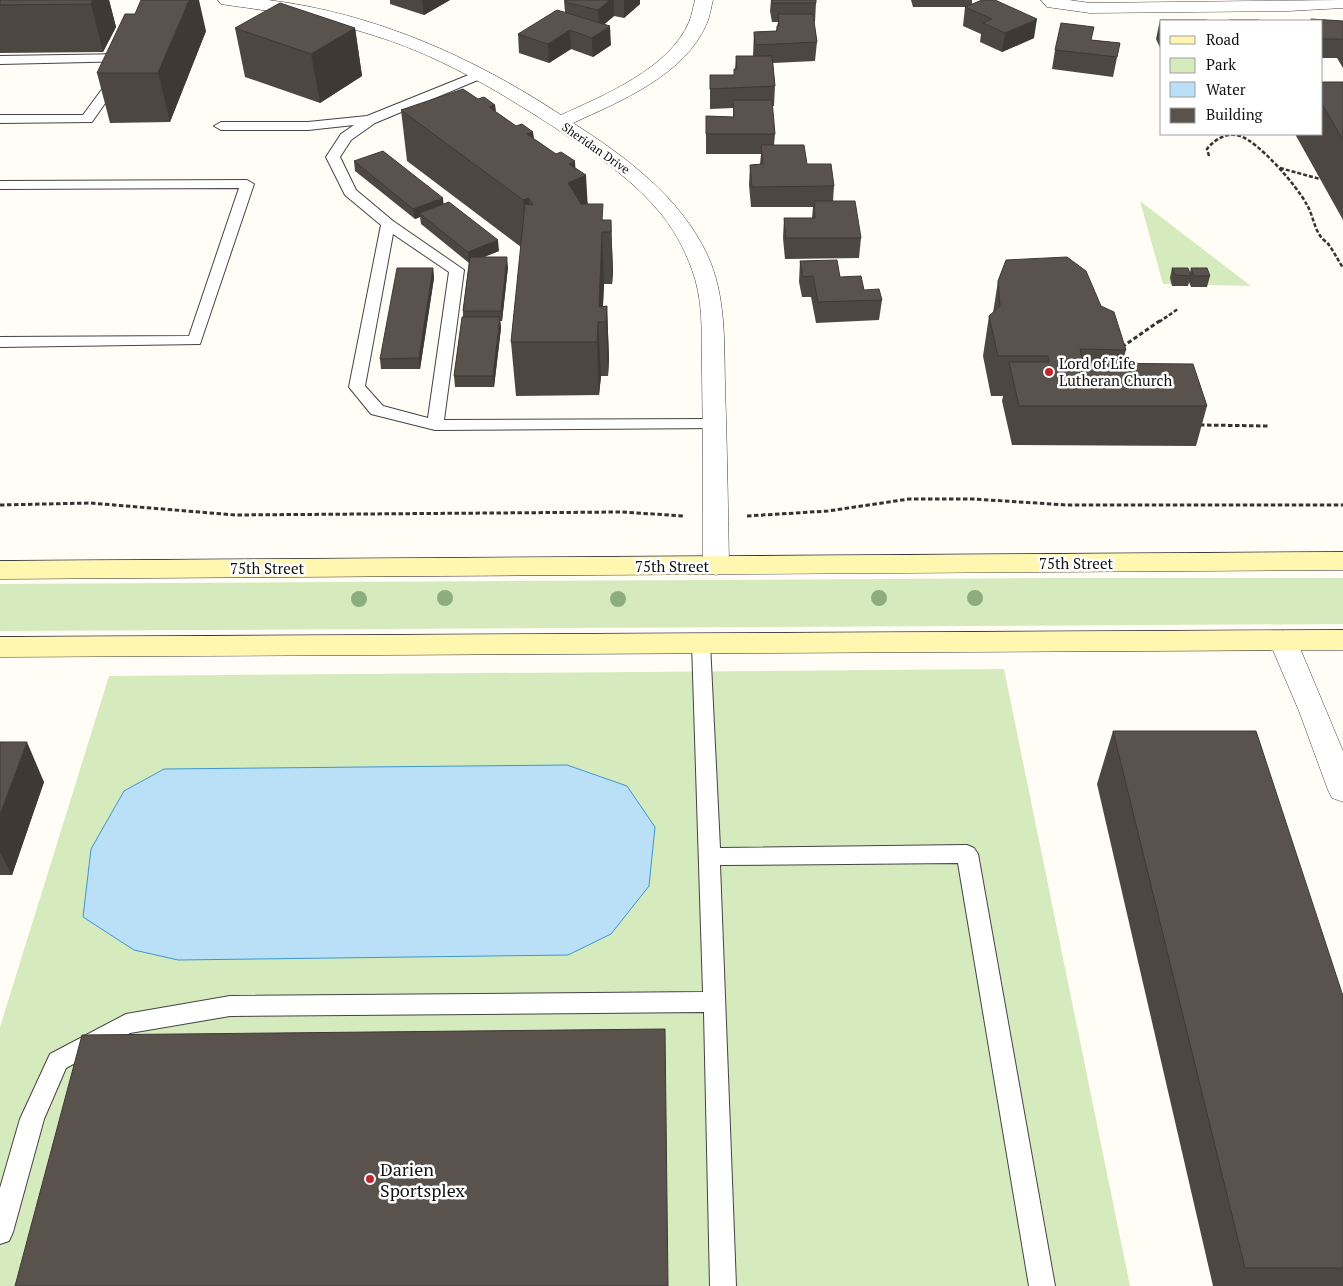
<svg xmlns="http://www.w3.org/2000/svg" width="1343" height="1286" viewBox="0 0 1343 1286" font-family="'PT Serif',serif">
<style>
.green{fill:#d5ebbd}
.water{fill:#b9e0f7;stroke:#3f96cf}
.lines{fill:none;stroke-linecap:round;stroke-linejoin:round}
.service-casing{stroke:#444;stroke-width:2}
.minor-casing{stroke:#444;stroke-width:1}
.secondary-casing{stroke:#333;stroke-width:1}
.path-far1{stroke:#333;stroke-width:2.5;stroke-dasharray:4 2;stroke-linecap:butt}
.path{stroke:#333;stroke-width:3;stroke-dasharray:4.5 2.5;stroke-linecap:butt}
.service{fill:#fff;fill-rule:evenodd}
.minor{fill:#fff;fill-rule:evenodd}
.secondary{fill:#fff6b0;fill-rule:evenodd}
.tree{fill:#8dad7f}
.wall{fill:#4d4742}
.shaded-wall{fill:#3f3936}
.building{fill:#5a524d;stroke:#3f3936}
.poi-dot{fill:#c4262e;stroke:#fff;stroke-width:2}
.labels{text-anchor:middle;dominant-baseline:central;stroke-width:5;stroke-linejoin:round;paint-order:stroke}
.far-street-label{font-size:12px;fill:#111;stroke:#fff}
.poi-label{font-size:15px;fill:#111;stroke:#fff;text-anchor:start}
.street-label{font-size:15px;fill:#111;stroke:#fff}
.near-poi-label{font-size:18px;fill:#111;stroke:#fff;text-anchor:start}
</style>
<rect width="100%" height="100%" fill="#fffdf5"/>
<path class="green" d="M1140,201L1251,286L1163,284Z
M1051,578H1343V624L0,631V584Z
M1004,669L1130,1286H0V1027L109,676Z"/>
<path class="water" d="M567,765L627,786L655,827L649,886L611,934L568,955L178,960L134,950L83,917L91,849L124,791L164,769Z"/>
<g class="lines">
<defs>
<path id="service" d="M129,54L133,55L135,58L133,61L0,64V56Z
M481,70L485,71L487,74L485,77L375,123L351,140L340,157L356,190L393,221L464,270L444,420L715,419L721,420L723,424L721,428L435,430L371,414L349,387L381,225L345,195L326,157L341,134L354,125L308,130H221L214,126L221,122H308L367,116ZM393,234L449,272L428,418L383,406L365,386Z
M118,72L124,76L92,122L0,123V115H83L114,73Z
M247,180L254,184L200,344L0,347V337L189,336L239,188L0,189V181Z
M701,636L708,638L710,643L720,848L967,845L974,848L978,854L1055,1286H1029L958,863L720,865L736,1286H710L704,1012L230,1016L130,1033L66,1068L44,1119L13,1232L9,1241L0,1244V1188L20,1119L50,1054L126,1014L230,996L703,992L692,643L694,638Z"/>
<path id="minor" d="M218,0C235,0 252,0 268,0C374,13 473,57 561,115C603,96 670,68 689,22C692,15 693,7 695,0H713C711,7 710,16 707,23C685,75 621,101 573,123C626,157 679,196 707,254C726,295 724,340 725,384C727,445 728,505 729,566L725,572L716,575L707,572L703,566C703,502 703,437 702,373C701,342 704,309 695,279C688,256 677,234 662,215C634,180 596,155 560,131C503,94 446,59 382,38C331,21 280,12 227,5L221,4Z
M1041,0H1069L1090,3L1343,0V8L1288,11L1090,13L1047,7Z
M1283,631L1293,634L1297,641L1343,751V802L1332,798L1328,790L1299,711L1269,641L1273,634Z"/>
<path id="secondary" d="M1343,552V570L0,579V561Z
M1343,630V650L0,657V637Z"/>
</defs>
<use href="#service" class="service-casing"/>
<use href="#minor" class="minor-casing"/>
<use href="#secondary" class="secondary-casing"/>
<path class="path-far1" d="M1209,156L1207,149C1215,139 1227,132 1240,136C1259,142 1298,187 1307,205C1313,215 1314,228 1321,237C1323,240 1327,242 1329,245C1334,252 1338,260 1343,268
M1280,168L1320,179
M1159,322L1178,309"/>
<path class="path" d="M1122,347L1161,320
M1200,425L1269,426
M0,505L90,503L235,515L622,512L684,516
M747,516L828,511L909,499H973L1067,505H1343"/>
<use href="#service" class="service"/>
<use href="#minor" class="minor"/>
<use href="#secondary" class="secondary"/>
</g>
<g class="tree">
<circle cx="445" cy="598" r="8"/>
<circle cx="879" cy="598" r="8"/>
<circle cx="975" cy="598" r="8"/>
<circle cx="359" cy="599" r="8"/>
<circle cx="618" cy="599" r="8"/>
</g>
<path class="wall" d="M0,0H109L116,27L103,52L0,53Z
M390,0H450L424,15L390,4Z
M564,0H640V4L624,18L614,16L604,24L611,45L593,57L571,49L549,63L519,53L518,34L565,13Z
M771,0H816V3L815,22H814L817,42L815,61L773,63L775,86L774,106H772L775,134L774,145L807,164L834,186L833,201L861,238L859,258L785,259L783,238L784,218H812L813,207H751L749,185L750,165L760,164L761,154H706V116L733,117V108L710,109V75H734L735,69L736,56H753L754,32L776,31L778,22H772L770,11Z
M911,0H972V4L1034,38L1002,52L980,42L981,34L963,26L965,7H913Z
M1311,19L1343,21V68L1337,58H1322V21H1310Z
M1160,20L1162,21V52L1156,39Z
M235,28H355L362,76L320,103L245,77Z
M206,31L170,122L110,123L97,73Z
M1091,40L1120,43L1113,77L1052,69L1055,50Z
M1322,82H1343V220L1295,134H1322Z
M478,99L495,105L496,112L516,126L533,132L534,139L575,168L588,204L603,220H611L613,272L612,284H604L603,306H607L609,359L608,376H601L599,395L516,396L511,342L521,247L407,161L401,110Z
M354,161L444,204L499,251L484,257L508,267L502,321H500L501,328L494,387H455L454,376L463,317V311L469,263L421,224L420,217L415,219L355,171Z
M800,261L840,277L882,300L879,320L816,323L811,297H802L799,282Z
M433,268L434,278L420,369H381L380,359Z
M1172,268L1190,273L1191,268L1210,276L1207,287H1191L1189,282L1188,286H1172L1170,278Z
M998,281L1126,350L1122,363L1207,406L1196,446L1012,445L1002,401L1003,396H991L983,356L989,316L993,313Z
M1113,731L1343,996V1286H1213L1097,784Z
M0,742L44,782L12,875H0Z"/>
<path class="shaded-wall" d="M93,0H109L116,27L103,52L91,4Z
M189,0H199L206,31L170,122L158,73Z
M422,0H450L424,15Z
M610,0H614V16L599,29L598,10Z
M624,0H640V4L624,18Z
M1037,19L1034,38L1002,52L1005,33Z
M610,26L611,45L593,57L592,38Z
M355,28L362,76L320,103L311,54Z
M570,30L571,49L549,63L548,44Z
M495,105L499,155L489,107Z
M533,132L536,182L527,134Z
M575,161L576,179L586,175L589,227L568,183L569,164Z
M443,198L444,208L419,213L420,217L415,219L413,209Z
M529,198L533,250L527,252L523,200Z
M611,220L613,272L612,284L611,232Z
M602,232L604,284L602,322L599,307Z
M498,240L499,251L469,263L468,252Z
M507,257L508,267L502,321L501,311Z
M433,268L434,278L420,369L419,358Z
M607,306L609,359L608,376L606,322Z
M500,317L501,328L494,387L493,376Z
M598,322L601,376L599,395L597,342Z
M27,742L44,782L12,875L0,852V815Z"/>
<path class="building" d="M0,0H93L91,4L0,5Z
M141,0H189L158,73H97L125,14H135Z
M567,0H610L598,10L565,2Z
M772,0H816V3H772Z
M982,0H995L1037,19L1005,33L983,23L992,19L965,7Z
M280,3L355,28L311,54L235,28Z
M557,10L610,26L592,38L570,30L548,44L518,34Z
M778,14H813L817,42L755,45L754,32L777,31V26H779Z
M1311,19L1343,21V39H1323L1322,37V21H1312Z
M1160,20H1207V21H1162V24Z
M1229,20H1259L1260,21H1230Z
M1061,23L1094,27L1091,40L1120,43L1117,57L1055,50Z
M736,56H772L775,86L710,89V75H734V69H737Z
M1322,82H1343V140L1322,104Z
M463,89L478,99L484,97L495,105L489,107L516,126L522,124L533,132L527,134L556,154L561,152L575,161L569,164L586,175L568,183L581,204H603L602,220H611V232H602L599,307L607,306L606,322H598L597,342H511L525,204L533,205L529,198L523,200L401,110Z
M733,100H772L775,134H706V116L734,117Z
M761,145H804L807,164H831L834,186L752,187L750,165L763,164Z
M383,151L443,198L413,209L354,161Z
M814,201H855L861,238H786L784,218H815Z
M449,202L498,240L468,252L419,213Z
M470,257H507L501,311H463Z
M1067,257L1086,271L1101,306L1114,312L1126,350L1080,349L1083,363L1193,364L1207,406H1019L1009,362H1049L1048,356H998L989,316L1000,306L998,281L1006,260Z
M837,260L840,277L861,276L864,290L879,289L882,300L818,302L813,276L803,277L800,261Z
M397,268H433L419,358L380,359Z
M1172,268H1188L1191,276L1175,275Z
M1191,268H1207L1210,276H1194Z
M462,317H500L493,376H454Z
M1113,731H1256L1343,996V1268H1245Z
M0,742H27L0,815Z
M665,1029L668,1286H15L82,1035Z"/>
<g class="poi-dot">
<circle cx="1049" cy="372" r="5"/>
<circle cx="370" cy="1179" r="5"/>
</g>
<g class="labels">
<g class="far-street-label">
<text transform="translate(596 148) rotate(35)">Sheridan Drive</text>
</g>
<g class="poi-label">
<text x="1059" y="363">Lord of Life<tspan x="1059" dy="17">Lutheran Church</tspan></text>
</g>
<g class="street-label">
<text x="1076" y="563">75th Street</text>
<text x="672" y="566">75th Street</text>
<text x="267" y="568">75th Street</text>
</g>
<g class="near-poi-label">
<text x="380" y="1169">Darien<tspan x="380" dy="21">Sportsplex</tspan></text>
</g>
</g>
<rect x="1160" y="20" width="162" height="115" fill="#ffffff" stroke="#a0a0a0"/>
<rect x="1170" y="36" width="25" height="8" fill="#fff6b0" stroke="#a0a0a0"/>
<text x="1206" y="45" font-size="15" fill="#111111">Road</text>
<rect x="1170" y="58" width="25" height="15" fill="#d5ebbd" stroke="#a0a0a0"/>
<text x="1206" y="70" font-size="15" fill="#111111">Park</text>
<rect x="1170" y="82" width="25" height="15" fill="#b9e0f7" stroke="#a0a0a0"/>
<text x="1206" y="95" font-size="15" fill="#111111">Water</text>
<rect x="1170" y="108" width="25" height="15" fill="#5a524d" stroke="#a0a0a0"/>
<text x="1206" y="120" font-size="15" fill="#111111">Building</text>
</svg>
